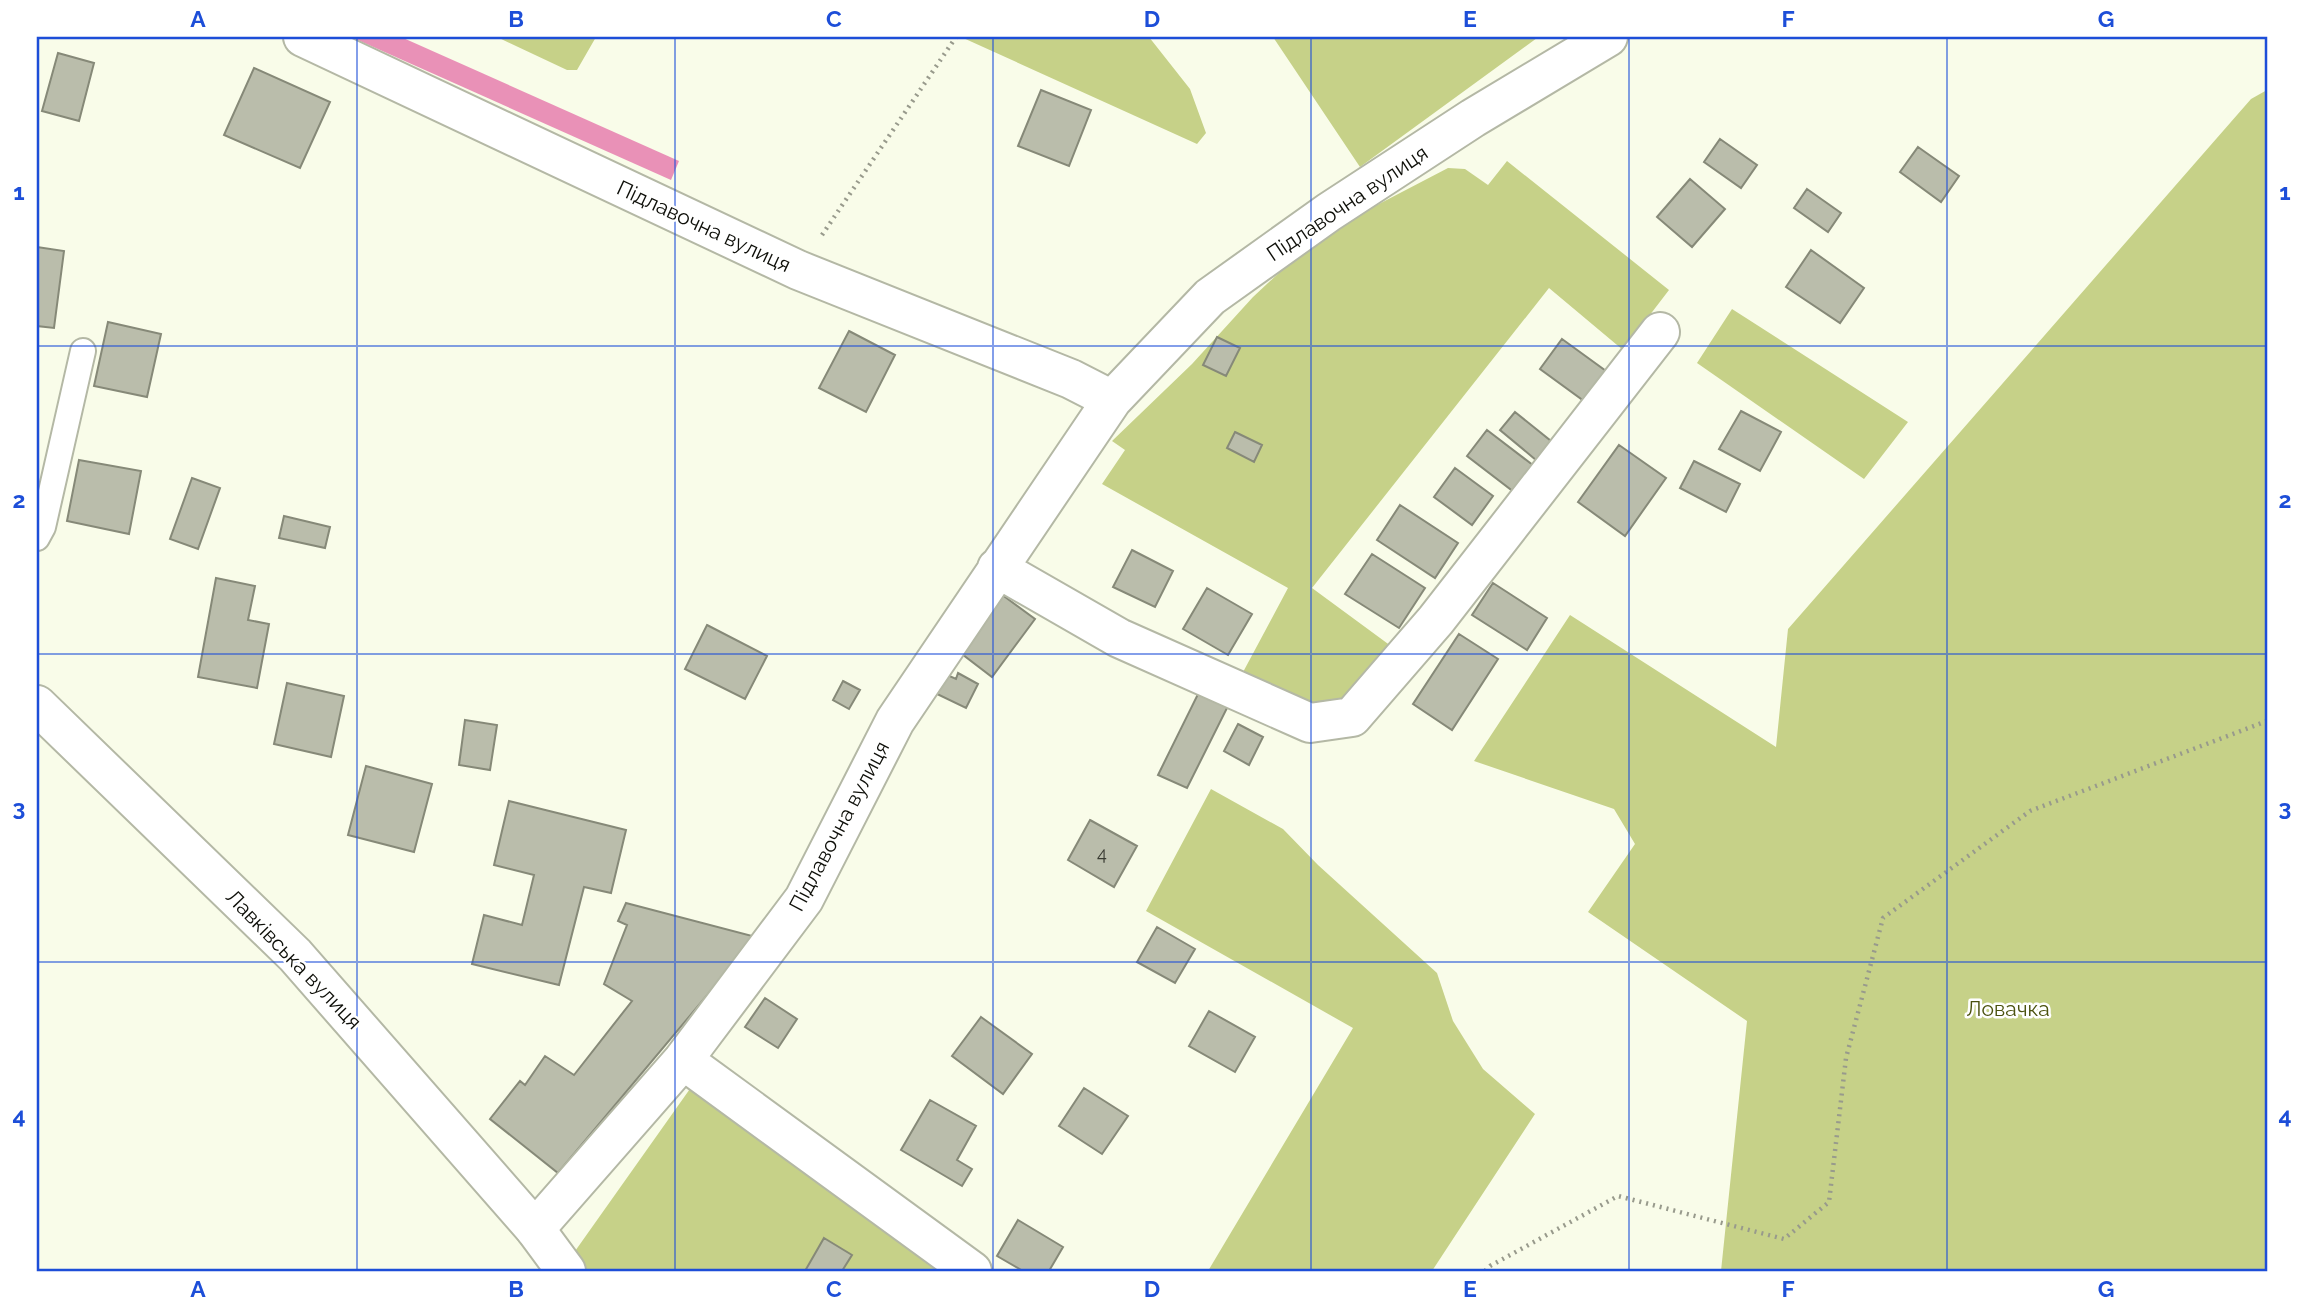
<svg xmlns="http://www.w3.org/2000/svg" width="2304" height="1308" viewBox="0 0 2304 1308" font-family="Raleway,sans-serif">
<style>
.green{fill:#c6d188}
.water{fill:#e991b7}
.building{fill:#babdab;stroke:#868978;stroke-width:2}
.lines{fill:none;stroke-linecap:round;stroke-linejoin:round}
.service-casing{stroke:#b4b8a5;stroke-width:28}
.minor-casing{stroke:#b4b8a5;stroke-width:42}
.tertiary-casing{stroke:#b4b8a5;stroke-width:42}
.path{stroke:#989a8c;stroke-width:4.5;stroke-dasharray:2 5;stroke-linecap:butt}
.service{stroke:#fff;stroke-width:24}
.minor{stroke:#fff;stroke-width:38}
.tertiary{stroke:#fff;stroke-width:38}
.grid{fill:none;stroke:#1d4ed8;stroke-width:2;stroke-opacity:0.55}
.labels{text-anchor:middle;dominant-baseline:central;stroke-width:5;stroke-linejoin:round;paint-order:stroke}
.number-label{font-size:18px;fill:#383a31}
.street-label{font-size:21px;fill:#0d0e08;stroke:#fff}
.park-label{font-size:21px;fill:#4b520f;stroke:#fff}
.neatline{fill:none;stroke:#1d4ed8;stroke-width:2.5}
.grid-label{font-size:23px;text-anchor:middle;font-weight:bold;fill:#1d4ed8}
</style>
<rect width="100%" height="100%" fill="#f9fce9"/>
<path class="green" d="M497,37H596L577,70H567Z
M961,37H1149L1190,89L1206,133L1197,144Z
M1273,37H1536L1537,38L1360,167Z
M2267,90V1271H1721L1747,1021L1588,912L1635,844L1614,809L1474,761L1570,615L1776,747L1788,629L2251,99Z
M1507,161L1669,290L1623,350L1549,288L1312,588L1395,649L1342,706L1310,703L1242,674L1288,588L1102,484L1125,450L1112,441L1192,364L1253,297L1295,258L1354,217L1448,168L1465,169L1488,185Z
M1732,309L1908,422L1864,479L1697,363Z
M1211,789L1283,829L1318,865L1437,973L1453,1021L1483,1069L1535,1114L1432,1271H1208L1353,1028L1146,911Z
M692,1086L955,1271H586L573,1254Z"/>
<path class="water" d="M351,37H401L679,161L671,180Z"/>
<path class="building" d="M58,53L94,63L79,121L42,111Z
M254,68L330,102L300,168L224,135Z
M1041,90L1091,110L1069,166L1018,146Z
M1720,139L1757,165L1741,188L1704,162Z
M1918,147L1959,176L1941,202L1900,172Z
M1690,179L1725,209L1692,247L1657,217Z
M1807,189L1841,213L1828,232L1794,208Z
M37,247L64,251L54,328L37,326Z
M1811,250L1864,288L1840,323L1786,287Z
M108,322L161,334L147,397L94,386Z
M849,331L895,355L866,412L819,388Z
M1217,337L1240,348L1226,376L1203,365Z
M1562,339L1606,371L1584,401L1540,369Z
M1741,411L1781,432L1760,471L1719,449Z
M1515,412L1551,441L1536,460L1500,430Z
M1487,430L1534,466L1514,492L1467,456Z
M1235,432L1262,445L1254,462L1227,448Z
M1619,445L1666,478L1625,536L1578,502Z
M79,460L141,471L129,534L67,521Z
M1694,461L1740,484L1726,512L1680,488Z
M1455,468L1493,496L1472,525L1434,497Z
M192,478L220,488L198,549L170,539Z
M1400,505L1458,543L1435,578L1377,540Z
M284,516L330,527L325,548L279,538Z
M1132,550L1173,571L1155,607L1113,587Z
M1372,554L1425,588L1399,628L1345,594Z
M216,578L255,586L248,620L269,624L257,688L198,677Z
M1493,583L1547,618L1527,650L1472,615Z
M1207,588L1252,614L1228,655L1183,629Z
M1001,594L1035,619L992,677L958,651Z
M707,625L767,656L745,699L685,669Z
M1459,634L1498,659L1452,730L1413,704Z
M958,673L978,684L966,708L935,693L945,674L956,679Z
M843,681L860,690L849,709L833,700Z
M287,683L344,696L331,757L274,744Z
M1200,690L1229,704L1187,788L1158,775Z
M465,720L497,725L490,770L459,765Z
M1238,724L1263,737L1249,765L1224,751Z
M366,766L432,784L414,852L348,835Z
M509,801L626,830L611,893L584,887L559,985L472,964L484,915L522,925L534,875L494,865Z
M1090,820L1137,846L1114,887L1068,860Z
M626,903L756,937L558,1173L490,1119L520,1081L525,1085L545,1056L574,1075L632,1001L604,984L627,925L618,921Z
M1157,927L1195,949L1175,983L1137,962Z
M765,998L797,1019L778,1048L745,1027Z
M1209,1011L1255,1037L1235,1072L1189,1046Z
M981,1017L1032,1054L1003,1094L952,1056Z
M1084,1088L1128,1116L1102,1154L1059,1126Z
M930,1100L976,1126L957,1160L972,1169L962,1186L901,1150Z
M1018,1220L1063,1247L1049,1271H1023L997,1256Z
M824,1238L852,1255L842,1271H805Z"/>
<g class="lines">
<defs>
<path id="service" d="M37,538L43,527L83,351"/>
<path id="minor" d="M303,37L798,270L1071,379L1112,400
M997,568L1119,638L1310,723L1352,717L1436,620L1660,332
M683,1060L972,1271
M535,1229L683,1060L804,899L895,721L1112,400L1210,297L1329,212L1473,118L1608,37"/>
<path id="tertiary" d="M37,705L295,955L535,1229L566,1271"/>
</defs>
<use href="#service" class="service-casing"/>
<use href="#minor" class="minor-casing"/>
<use href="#tertiary" class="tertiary-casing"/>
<path class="path" d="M822,235L956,37
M1485,1271L1490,1266L1618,1196L1784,1239L1829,1202L1846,1058L1883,918L2030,811L2267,721"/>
<use href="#service" class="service"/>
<use href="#minor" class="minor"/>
<use href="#tertiary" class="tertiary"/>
</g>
<path class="grid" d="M357,37V1271M675,37V1271M993,37V1271M1311,37V1271M1629,37V1271M1947,37V1271M37,346H2267M37,654H2267M37,962H2267"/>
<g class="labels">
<g class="number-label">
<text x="1102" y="853">4</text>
</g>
<g class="street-label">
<text transform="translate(1347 203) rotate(-34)">Підлавочна вулиця</text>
<text transform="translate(704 226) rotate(25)">Підлавочна вулиця</text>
<text transform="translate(839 826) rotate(-62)">Підлавочна вулиця</text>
<text transform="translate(294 959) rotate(46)">Лавківська вулиця</text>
</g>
<g class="park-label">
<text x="2008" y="1008">Ловачка</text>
</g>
</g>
<rect width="2304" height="1308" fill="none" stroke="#ffffff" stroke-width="77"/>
<rect x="38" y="38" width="2228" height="1232" class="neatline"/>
<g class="grid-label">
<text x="198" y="27">A</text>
<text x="516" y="27">B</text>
<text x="834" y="27">C</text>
<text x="1152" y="27">D</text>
<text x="1470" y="27">E</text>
<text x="1788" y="27">F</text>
<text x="2106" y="27">G</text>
<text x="19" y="200">1</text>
<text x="2285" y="200">1</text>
<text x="19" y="508">2</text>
<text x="2285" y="508">2</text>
<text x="19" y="816">3</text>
<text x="2285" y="816">3</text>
<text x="19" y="1124">4</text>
<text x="2285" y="1124">4</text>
<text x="198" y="1297">A</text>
<text x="516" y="1297">B</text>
<text x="834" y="1297">C</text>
<text x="1152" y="1297">D</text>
<text x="1470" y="1297">E</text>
<text x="1788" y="1297">F</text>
<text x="2106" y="1297">G</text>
</g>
</svg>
